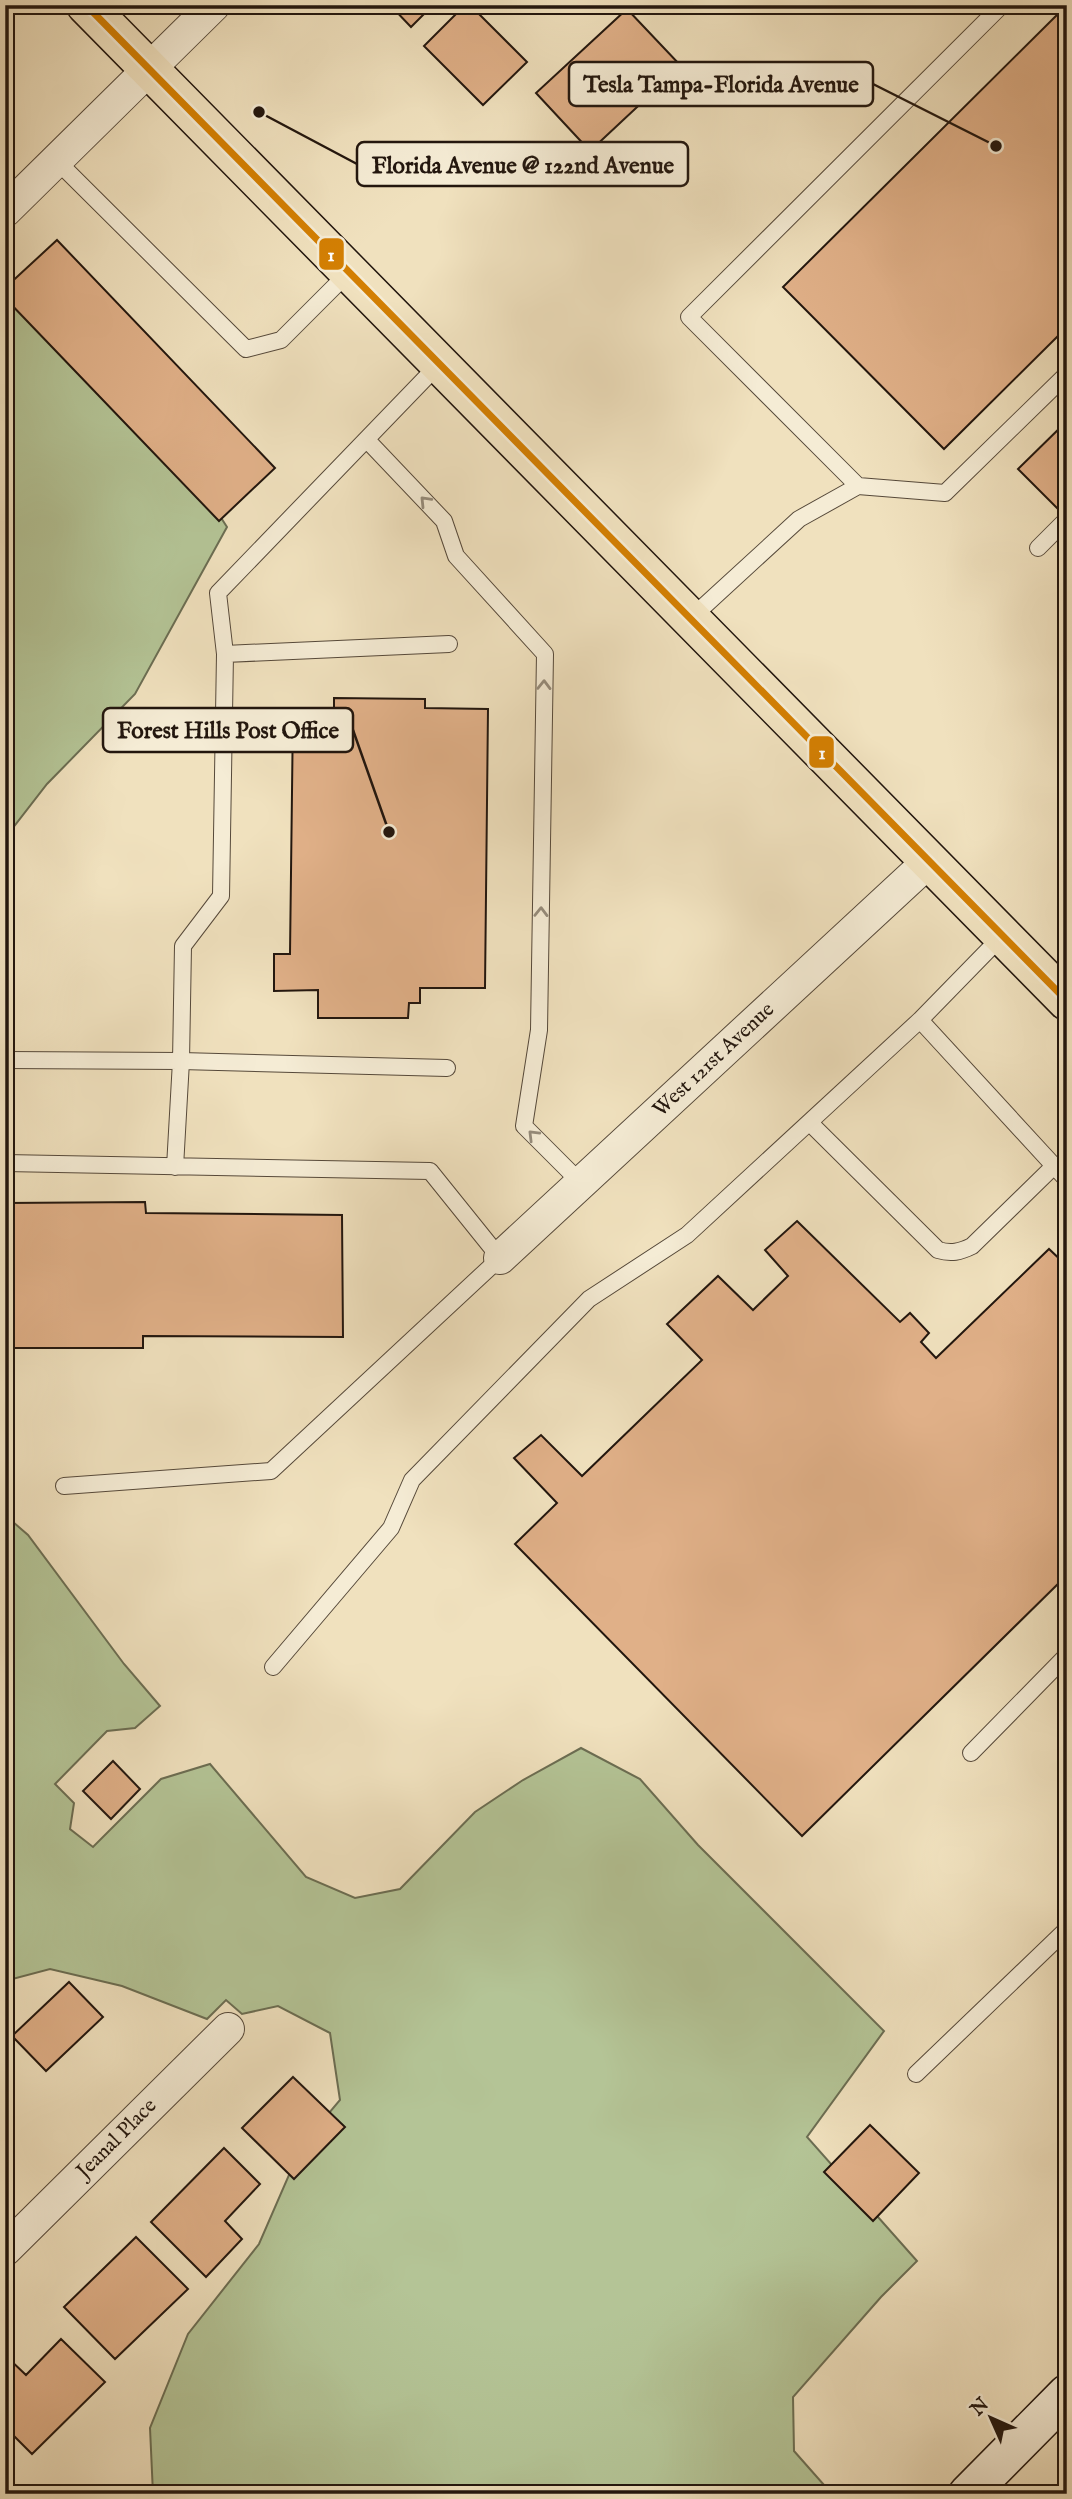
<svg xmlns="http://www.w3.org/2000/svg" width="1072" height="2499" viewBox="0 0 1072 2499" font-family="'IM FELL English',serif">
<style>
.green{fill:#b4c496;stroke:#6b6d52;stroke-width:2}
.building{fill:#e0b088;stroke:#22160e;stroke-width:2}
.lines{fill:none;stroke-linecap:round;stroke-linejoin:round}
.lane-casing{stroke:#56493a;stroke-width:18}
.street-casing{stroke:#56493a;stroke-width:34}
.secondary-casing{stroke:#22160e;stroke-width:41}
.primary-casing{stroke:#22160e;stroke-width:41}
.lane{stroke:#f5ecd5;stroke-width:16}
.street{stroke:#f5ecd5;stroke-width:32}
.secondary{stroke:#f5ecd5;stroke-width:38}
.primary{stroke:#f0e1be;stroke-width:38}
.bus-1-casing{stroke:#f5ecd5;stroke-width:12}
.bus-1{stroke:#d37f03;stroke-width:7}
.oneway{stroke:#968c7b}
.labels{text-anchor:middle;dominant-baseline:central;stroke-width:7;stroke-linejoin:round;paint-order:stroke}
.street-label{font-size:21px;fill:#22160e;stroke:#f5ecd5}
.leader{fill:none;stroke:#22160e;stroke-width:2.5}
.callout-dot{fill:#22160e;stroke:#f5ecd5;stroke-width:2.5}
.callout{fill:#f5ecd5;stroke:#22160e;stroke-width:2.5}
.callout-label{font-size:23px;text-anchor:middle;font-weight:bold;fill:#22160e}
.line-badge{stroke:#f5ecd5;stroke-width:2.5}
.badge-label{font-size:19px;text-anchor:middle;font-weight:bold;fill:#fff}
</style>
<rect width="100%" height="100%" fill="#f0e1be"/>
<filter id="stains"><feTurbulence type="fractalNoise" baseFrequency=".00286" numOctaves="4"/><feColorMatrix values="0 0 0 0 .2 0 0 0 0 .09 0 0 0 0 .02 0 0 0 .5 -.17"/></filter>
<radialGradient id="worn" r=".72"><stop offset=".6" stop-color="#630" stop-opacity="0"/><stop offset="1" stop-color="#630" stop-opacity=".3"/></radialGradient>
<path class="green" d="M5,294L167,434L227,527L135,694L47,784L5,838Z
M5,1515L28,1535L124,1664L160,1706L135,1728L107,1731L55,1784L74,1803L70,1829L93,1847L161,1779L210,1764L306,1877L355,1898L400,1889L475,1812L523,1780L581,1748L640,1779L698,1845L884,2031L807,2137L917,2261L881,2297L793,2397L794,2451L832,2494H153L150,2428L188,2334L259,2244L302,2145L340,2100L330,2033L278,2006L242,2014L226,2000L207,2019L122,1986L50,1969L5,1981Z"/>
<path class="building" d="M390,5H433L411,27Z
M465,5H470L527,62L483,105L424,46Z
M1067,5V327L944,449L783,287Z
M627,9L681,66L590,151L536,93Z
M57,240L275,468L219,521L5,298V288Z
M1067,421V518L1018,469Z
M334,698L425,699V708L488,709L485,988H420V1003H409L408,1018H318V990L274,991V954H290L293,711H334Z
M145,1202L146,1213L342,1215L343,1337L143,1336V1348H5V1203Z
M797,1221L900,1322L910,1313L929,1333L921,1342L936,1358L1049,1249L1067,1266V1575L802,1836L515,1544L557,1503L514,1458L541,1435L582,1476L702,1360L667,1324L718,1276L753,1310L788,1276L765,1250Z
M113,1761L140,1789L111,1819L83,1791Z
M69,1982L103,2017L46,2071L12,2036Z
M293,2077L345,2127L294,2179L242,2128Z
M870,2125L919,2173L873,2221L824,2172Z
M224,2148L260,2184L225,2221L242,2239L206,2277L151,2222Z
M136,2237L188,2289L115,2359L64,2307Z
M61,2339L105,2382L32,2454L5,2427V2355L26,2375Z"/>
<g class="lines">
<defs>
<path id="lane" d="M56,160L246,349L281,340L349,272
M367,440L444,521L456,556L545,654L539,1030L524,1126L581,1183
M858,486L689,317L1002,5
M1038,548L1067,519
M690,619L799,519L858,486L945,493L1067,374
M225,654L218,593L439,364
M1002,936L920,1020L1067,1180
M5,1060L181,1061L183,946L221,896L225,654L449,644
M810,1123L938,1250C951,1254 960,1252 972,1246L1054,1166
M5,1163L430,1171L500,1258L271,1471L64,1486
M175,1167L181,1061L447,1068
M273,1667L391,1528L412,1480L589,1299L687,1235L920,1020
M971,1753L1067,1655
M916,2074L1067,1929"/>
<path id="street" d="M5,211L214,5
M500,1258L929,861
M5,2250L228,2029"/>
<path id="secondary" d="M968,2494L1067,2394"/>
<path id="primary" d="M86,5L1067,1001"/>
</defs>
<use href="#lane" class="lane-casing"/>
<use href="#street" class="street-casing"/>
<use href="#secondary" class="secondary-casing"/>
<use href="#primary" class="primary-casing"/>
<use href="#lane" class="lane"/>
<use href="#street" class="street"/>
<use href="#secondary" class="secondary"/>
<use href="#primary" class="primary"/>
<defs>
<path id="bus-1" d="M86,5L1067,1001"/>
</defs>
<use href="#bus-1" class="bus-1-casing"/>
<use href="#bus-1" class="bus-1"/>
</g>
<defs><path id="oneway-chevron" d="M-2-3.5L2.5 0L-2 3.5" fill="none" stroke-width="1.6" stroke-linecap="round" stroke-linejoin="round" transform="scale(1.75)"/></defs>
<g class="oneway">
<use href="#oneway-chevron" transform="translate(425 501) rotate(-134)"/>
<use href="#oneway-chevron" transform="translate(544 685) rotate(-89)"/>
<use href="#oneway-chevron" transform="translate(541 912) rotate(-89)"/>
<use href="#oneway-chevron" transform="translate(533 1135) rotate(-135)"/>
</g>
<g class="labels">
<g class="street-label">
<text transform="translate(714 1060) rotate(-43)">West 121st Avenue</text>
<text transform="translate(117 2139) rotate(-45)">Jeanal Place</text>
</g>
</g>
<path class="leader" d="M996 146L873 84M259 112L357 164M389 832L353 730"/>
<g class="callout-dot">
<circle cx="996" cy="146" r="7"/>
<circle cx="259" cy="112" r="7"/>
<circle cx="389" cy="832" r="7"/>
</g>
<g class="callout">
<rect x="569" y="62" width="304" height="44" rx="7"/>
<rect x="357" y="142" width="331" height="44" rx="7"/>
<rect x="103" y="708" width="250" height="44" rx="7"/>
</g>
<g class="callout-label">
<text x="721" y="92">Tesla Tampa-Florida Avenue</text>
<text x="523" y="173">Florida Avenue @ 122nd Avenue</text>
<text x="228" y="738">Forest Hills Post Office</text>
</g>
<g class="line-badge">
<rect x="318" y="237" width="27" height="34" rx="7" fill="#d37f03"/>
<rect x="808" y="735" width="27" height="34" rx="7" fill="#d37f03"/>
</g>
<g class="badge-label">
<text x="331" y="261">1</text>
<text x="822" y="759">1</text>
</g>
<rect width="1072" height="2499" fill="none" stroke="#f0e1be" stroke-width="28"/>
<rect x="7" y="7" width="1058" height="2485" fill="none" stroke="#22160e" stroke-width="3.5"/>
<rect x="14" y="14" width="1044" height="2471" fill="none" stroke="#22160e" stroke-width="2"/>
<g transform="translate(991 2418) rotate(315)" stroke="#f5ecd5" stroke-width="5" paint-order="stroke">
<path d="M0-5L12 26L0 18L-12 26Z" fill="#22160e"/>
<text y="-10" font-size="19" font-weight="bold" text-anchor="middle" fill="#22160e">N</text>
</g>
<rect width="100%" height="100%" filter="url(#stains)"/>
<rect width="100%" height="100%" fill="url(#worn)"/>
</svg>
